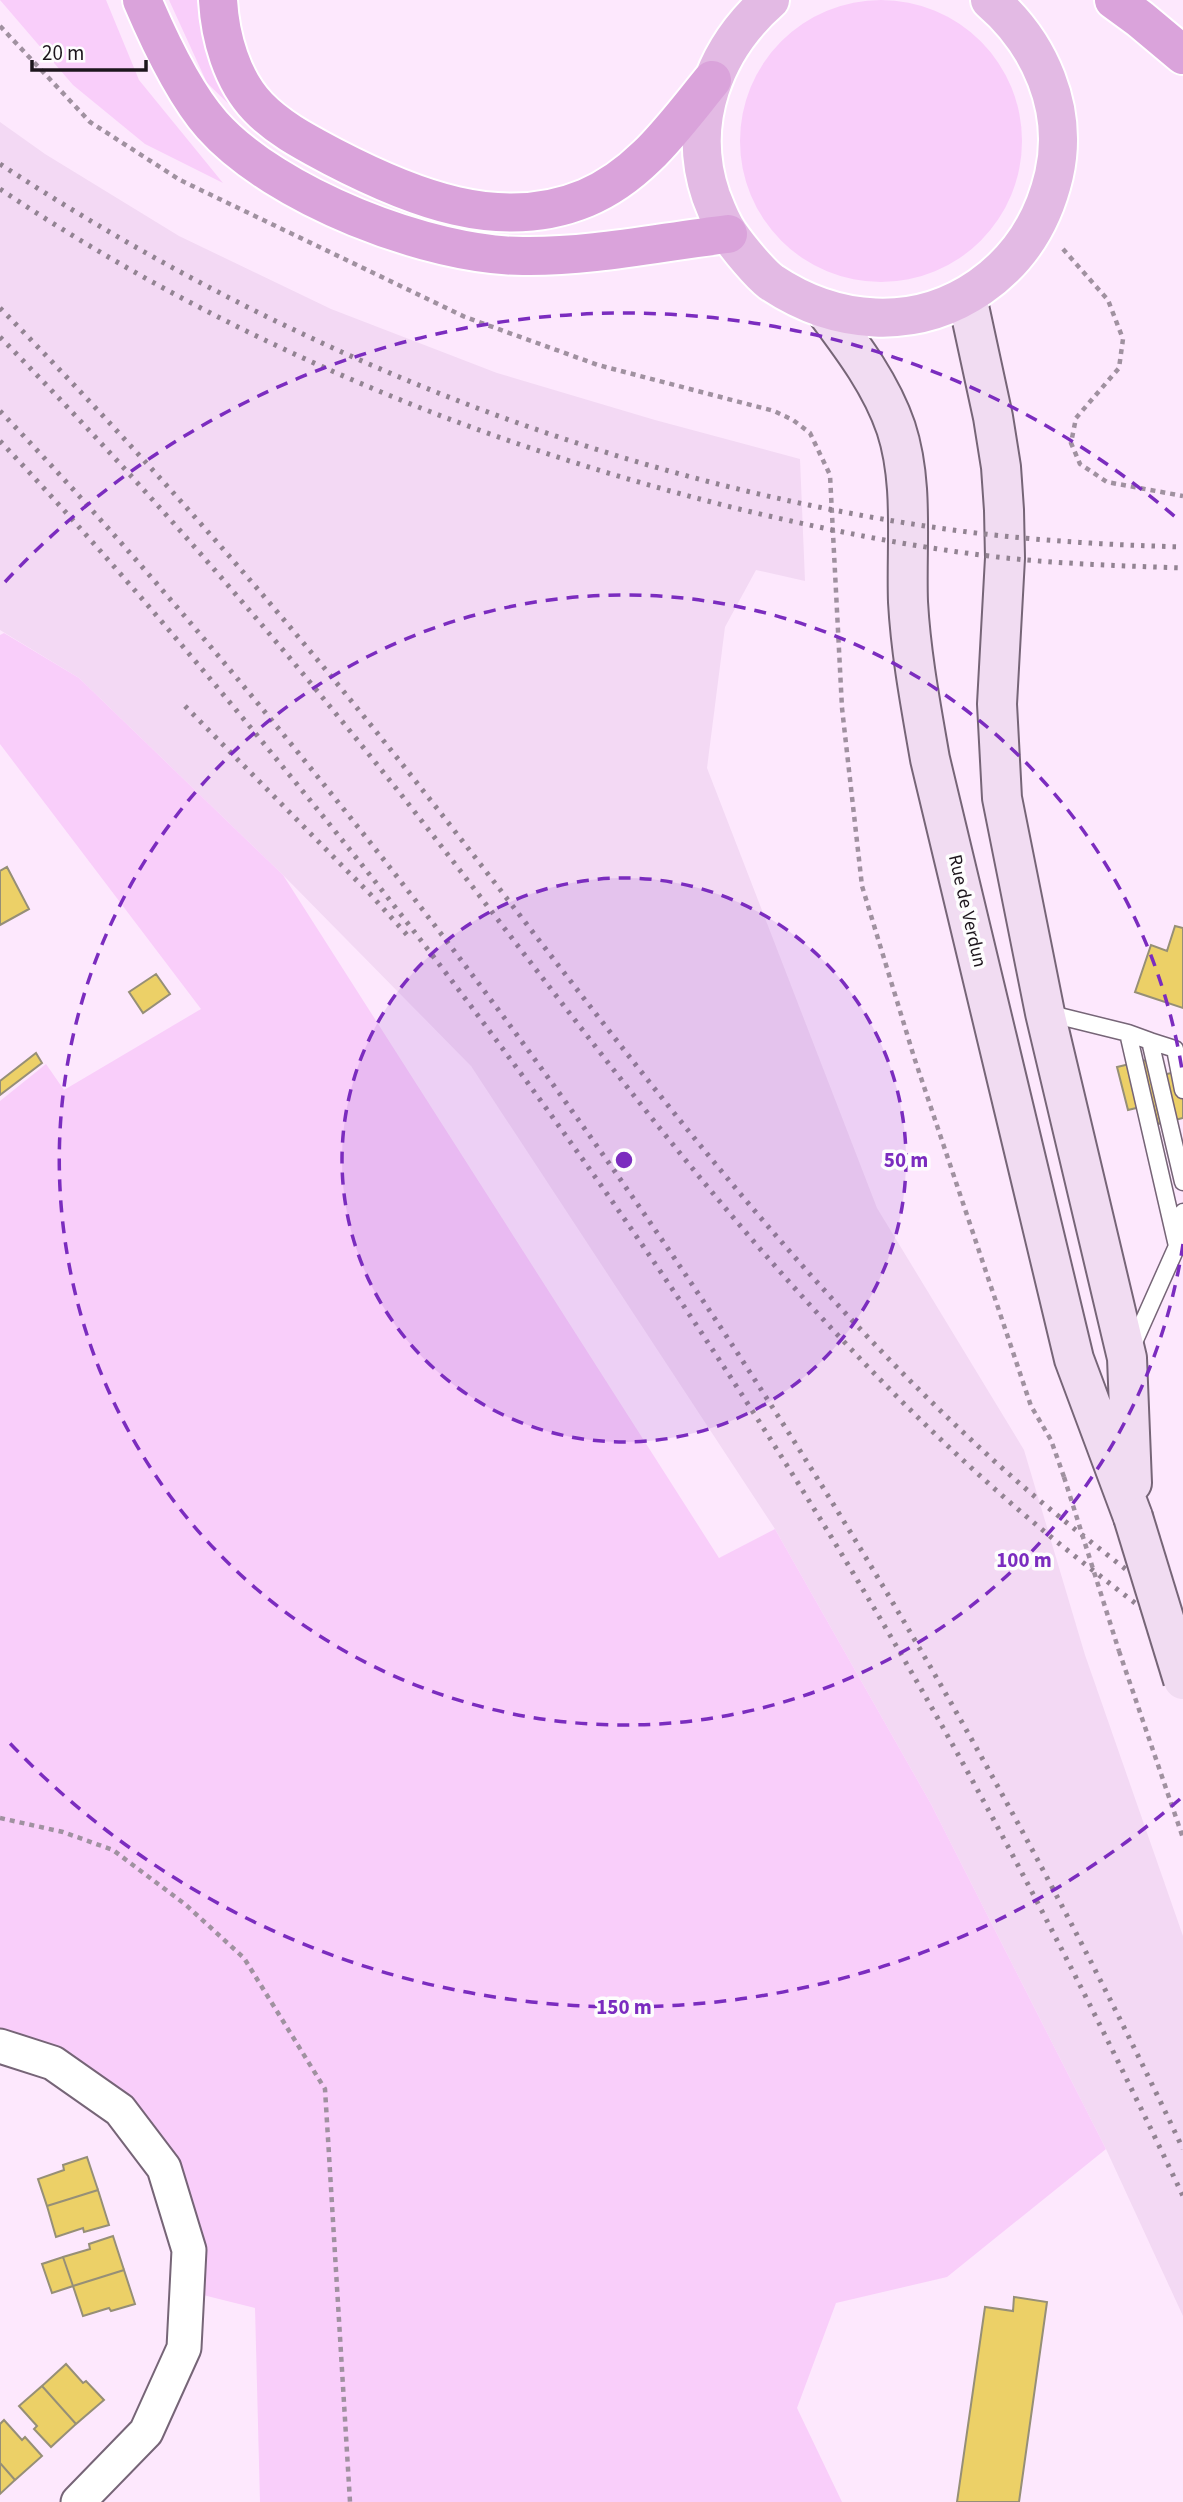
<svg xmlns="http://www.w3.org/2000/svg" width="1183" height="2502" viewBox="0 0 1183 2502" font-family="'Source Sans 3',sans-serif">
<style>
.built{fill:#f3d9f4}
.green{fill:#f9cefa}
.building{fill:#ecd067;stroke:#968f77;stroke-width:2}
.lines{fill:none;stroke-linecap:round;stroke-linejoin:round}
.service-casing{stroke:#766577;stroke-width:19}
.minor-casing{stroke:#766577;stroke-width:37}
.secondary-casing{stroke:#766577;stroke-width:42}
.primary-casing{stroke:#fff;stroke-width:42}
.trunk-casing{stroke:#fff;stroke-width:42}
.path{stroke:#a091a0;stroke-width:4.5;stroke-dasharray:5 5;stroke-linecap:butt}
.service{stroke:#fff;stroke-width:16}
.minor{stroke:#fff;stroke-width:33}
.secondary{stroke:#f1dcf2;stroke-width:38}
.primary{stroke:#e3bae4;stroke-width:38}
.trunk{stroke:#daa3db;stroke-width:38}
.rail{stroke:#928392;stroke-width:5;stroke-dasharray:3.5 7;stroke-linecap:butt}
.secondary-bridge-casing{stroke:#766577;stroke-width:42;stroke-linecap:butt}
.path-bridge{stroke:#a091a0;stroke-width:4.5;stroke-dasharray:5 5;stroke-linecap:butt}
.secondary-bridge{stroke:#f1dcf2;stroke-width:38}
.ring{fill:none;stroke:#7b2cbf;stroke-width:3.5;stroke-dasharray:12 9}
.labels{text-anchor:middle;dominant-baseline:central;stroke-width:7;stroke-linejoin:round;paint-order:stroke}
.street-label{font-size:19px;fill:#1d161d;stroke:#fdfdfd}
.centre{fill:#7b2cbf;stroke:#fdfdfd;stroke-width:3.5}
.ring-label{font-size:21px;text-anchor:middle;font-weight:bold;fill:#7b2cbf;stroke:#fdfdfd;stroke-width:7;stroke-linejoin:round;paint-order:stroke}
</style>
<rect width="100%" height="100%" fill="#fde8fd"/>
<path class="built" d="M0,122L45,154L179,236L331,309L497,373L655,420L800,459L805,581L756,570L725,627L707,768L877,1208L1024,1450L1085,1655L1183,1936V2316L1106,2149L931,1804L775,1529L471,1066L283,875L79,678L0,630Z"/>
<path class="green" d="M740 141a141 141 0 1 1 282 0a141 141 0 1 1-282 0Z
M0,0H106L139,80L223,183L145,144L73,85Z
M169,0H199V21L238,113L207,83Z
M4,633L79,678L283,875L719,1558L775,1529L931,1804L1106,2149L947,2277L836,2303L797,2408L842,2502H260L255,2308L199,2294L124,2106L0,2039V1101L46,1064L64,1090L201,1009L0,744V635Z"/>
<path class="building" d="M7,867L29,909L0,925V871Z
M1175,926L1183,928V1008L1135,992L1151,945L1167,951Z
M156,974L170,994L143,1013L129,992Z
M36,1053L42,1063L0,1095V1081Z
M1155,1058L1159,1076L1183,1070V1118L1158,1124L1153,1104L1128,1110L1117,1067Z
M87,2157L98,2190L47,2206L38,2179L64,2170L63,2165Z
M98,2190L109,2225L84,2232L83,2228L56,2237L47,2206Z
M113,2236L124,2270L73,2286L63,2257L90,2249L89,2244Z
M63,2257L73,2286L52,2293L42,2264Z
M124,2270L135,2304L111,2311L109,2308L83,2316L73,2286Z
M1014,2297L1047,2302L1019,2502H957L985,2307L1013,2311Z
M66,2364L83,2383L86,2381L104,2400L76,2424L42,2386Z
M42,2386L76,2424L51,2447L34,2429L37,2426L19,2406Z
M4,2420L22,2440L25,2437L42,2456L15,2480L0,2463V2424Z
M0,2463L15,2480L0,2494Z"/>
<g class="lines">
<defs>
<path id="service" d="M1047,1013L1128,1033L1177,1246L1131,1349
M1128,1033L1150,1041L1183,1182
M1150,1041L1175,1049L1183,1090
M1178,1240L1183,1212"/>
<path id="minor" d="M0,2046L53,2063L120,2110L164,2168L189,2250L184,2348L146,2432L78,2502"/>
<path id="secondary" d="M967,297L993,417L1001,467L1004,510L1005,558L997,704L1002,798L1045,1013L1127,1358L1132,1483
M825,310C852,346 881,384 896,428C914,483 906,544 908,602C911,655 921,707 930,759L1074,1359L1133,1517"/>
<path id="primary" d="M770,0C714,49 686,123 711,196C716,209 721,223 729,234C738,247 759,273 771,282C835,325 915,332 980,287C1019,260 1043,222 1054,175C1069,109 1040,43 990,0"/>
<path id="trunk" d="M142,0C159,40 183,92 212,125C275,196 429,256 523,256C592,257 660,242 728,234
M218,0C220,37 232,80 258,107C279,129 307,143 333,157C410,197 500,234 586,198C641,175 675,125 712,80
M1114,0L1140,19L1183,55"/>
</defs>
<use href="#service" class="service-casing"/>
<use href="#minor" class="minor-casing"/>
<use href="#secondary" class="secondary-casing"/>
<use href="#primary" class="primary-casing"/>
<use href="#trunk" class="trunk-casing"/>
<path class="path" d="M0,26L90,122L180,180L465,317L598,365L774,411L793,420L810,433L830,475L842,708L862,886L914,1057L1031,1406L1051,1440L1064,1477
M1063,249L1108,300L1123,339L1119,368L1076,418L1071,443L1080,464L1107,482L1183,496
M1119,1651L1183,1838
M0,1818L63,1832L113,1850L186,1905L244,1958L325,2089L350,2502"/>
<use href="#service" class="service"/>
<use href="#minor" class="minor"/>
<use href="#secondary" class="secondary"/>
<use href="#primary" class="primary"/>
<use href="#trunk" class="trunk"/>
<path class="rail" d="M0,164C291,355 622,487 968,532C1040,541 1111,545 1183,547
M0,189C225,340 477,444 739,509C827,530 916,548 1006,558C1065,564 1124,566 1183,568
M0,308C149,460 289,620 421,788C566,972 703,1163 864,1333C910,1382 959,1430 1010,1475C1065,1524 1126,1568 1183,1615
M0,337C143,483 276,637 403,797C549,983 687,1177 850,1348C896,1397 945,1445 996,1490C1055,1543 1120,1591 1183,1640
M0,411C132,549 254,696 373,846C690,1248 964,1685 1183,2149
M0,441C100,547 195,659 287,772C535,1074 759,1399 950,1740C1033,1889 1110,2042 1183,2196
M185,706L371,895L408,936"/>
<defs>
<path id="secondary-bridge" d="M1133,1517L1183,1680"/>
</defs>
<use href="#secondary-bridge" class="secondary-bridge-casing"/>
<path class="path-bridge" d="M1064,1477L1119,1651"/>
<use href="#secondary-bridge" class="secondary-bridge"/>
</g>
<circle cx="624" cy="1160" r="282" fill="#7b2cbf" fill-opacity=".12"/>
<g class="ring">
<circle cx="624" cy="1160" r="282"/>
<path d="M1183 1244A565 565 0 1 1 1183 1076"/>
<path d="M1180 1799A847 847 0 0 1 5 1738M5 582A847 847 0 0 1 1180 521"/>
</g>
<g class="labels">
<g class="street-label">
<text transform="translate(967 911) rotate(77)">Rue de Verdun</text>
</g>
</g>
<circle cx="624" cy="1160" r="10" class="centre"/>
<g class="ring-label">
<text x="906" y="1167">50 m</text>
<text x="1024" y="1567">100 m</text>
<text x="624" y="2014">150 m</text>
</g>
<path d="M32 60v10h114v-10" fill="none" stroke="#1d161d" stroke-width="3.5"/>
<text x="42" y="60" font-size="21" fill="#1d161d" stroke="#fdfdfd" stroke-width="5" paint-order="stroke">20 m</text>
</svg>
